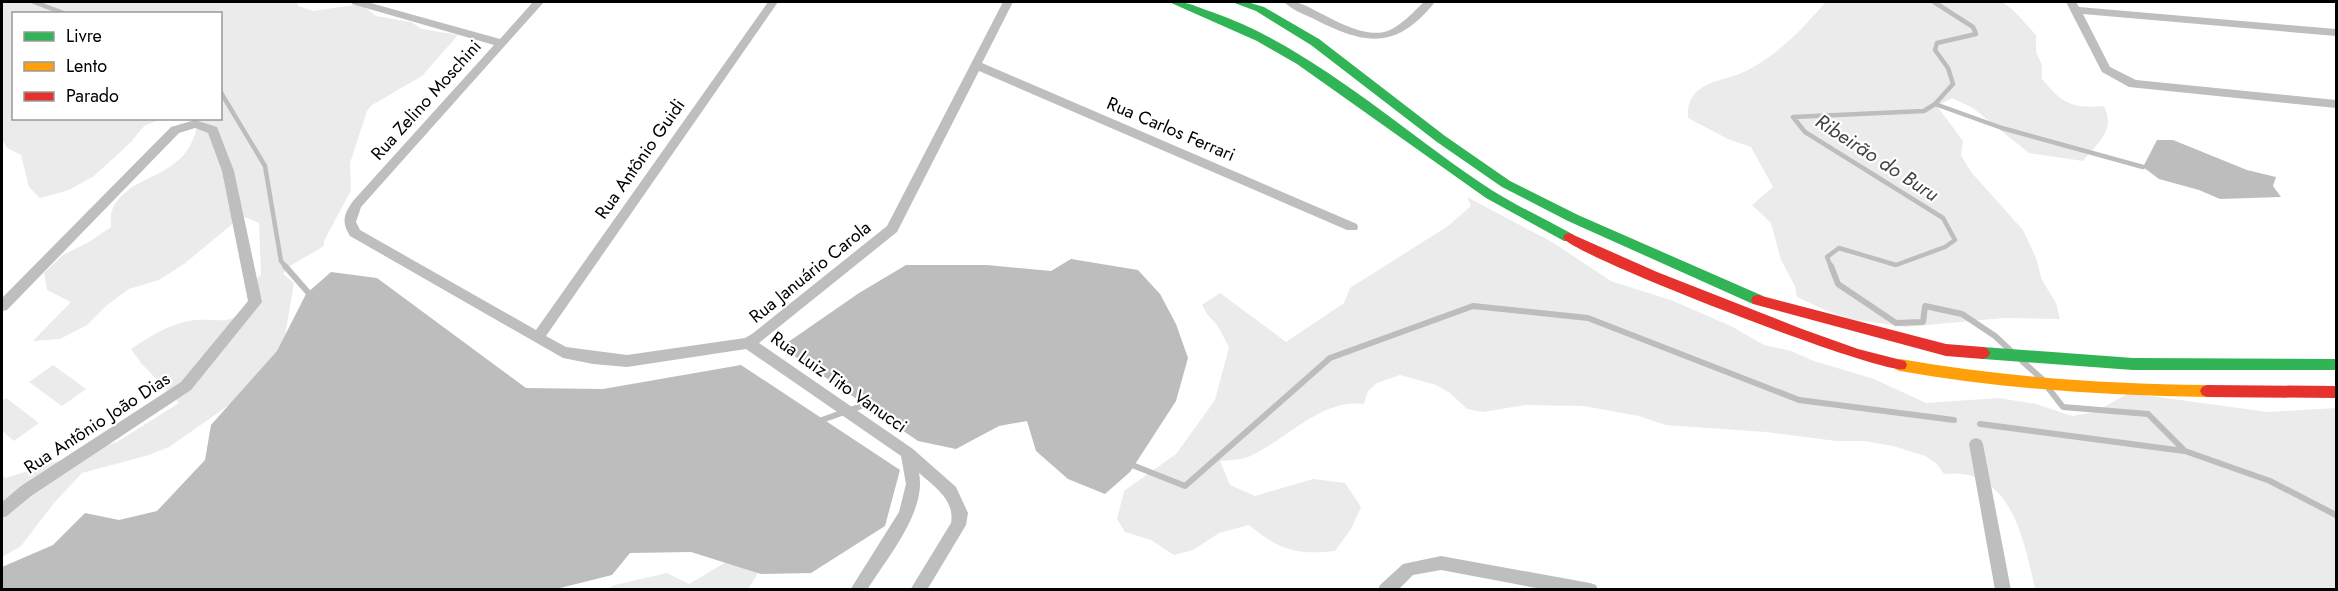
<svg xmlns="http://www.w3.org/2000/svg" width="2338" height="591" viewBox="0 0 2338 591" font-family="Jost,sans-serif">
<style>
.green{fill:#ebebeb}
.water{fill:#bdbdbd}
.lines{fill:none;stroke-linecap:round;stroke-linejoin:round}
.stream-far1{stroke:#bdbdbd;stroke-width:4.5}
.stream{stroke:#bdbdbd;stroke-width:6}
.street{fill:#bebebe;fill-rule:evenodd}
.fast{fill:#30b455;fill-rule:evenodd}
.slow{fill:#ff9f0a;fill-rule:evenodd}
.jam{fill:#e5322d;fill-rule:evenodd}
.labels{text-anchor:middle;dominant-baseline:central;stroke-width:4.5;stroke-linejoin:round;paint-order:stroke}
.street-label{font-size:18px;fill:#000;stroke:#fff}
.water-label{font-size:20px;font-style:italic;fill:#424242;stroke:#fff}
</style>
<rect width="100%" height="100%" fill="#fff"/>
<path class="green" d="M2,2H297L298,6L313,11L361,4L376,16L411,22L422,29L458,35L422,76L372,105L367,111L350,163L351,190L324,241V246L290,266L283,274L294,283L283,348L252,389L169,447L149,455L82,473L54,503L21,546L2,557V475L6,478L117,442L179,403L141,363L131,349C150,336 171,323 195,320C227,318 226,328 254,302V283L261,274L259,223L242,216L184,264L159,280L129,289L106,306L87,325L60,339L33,341L71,302L47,290L44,273L63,255L89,242L111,227C111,221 110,213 113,208C133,170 184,182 197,127L191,119L220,118V14H14V118L161,119L144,126L131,142L94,176L69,190L40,198L29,187L21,155L7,148L2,139Z
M1826,2H2002L2013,10L2036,35V52L2042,65V79C2062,103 2071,109 2104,106C2116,131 2098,142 2083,161L2029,153L1973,108L1952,98L1937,106L1963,141L1961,155L1971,172L2023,230L2036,258L2042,280L2056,303L2060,319L2004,318L1905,327L1851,319L1825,310L1797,297L1795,286L1781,260L1771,223L1752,205L1773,187L1751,147L1728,139L1688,118C1687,105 1691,94 1703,87C1716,79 1733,78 1746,71C1779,54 1802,29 1826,2Z
M1467,197L1552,242L1611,281L1673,301L1731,326L1764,345L1791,351L1814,361L1874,379L1926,403L1999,398L2036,404L2072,416L2095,412L2129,393L2268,412L2336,408V589H2035C2024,540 2011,466 1944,474L1936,463L1925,456L1893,446L1864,441H1836L1766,432L1666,425L1639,416L1584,406L1525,405L1483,412L1467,409L1450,393L1436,385L1400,375L1377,383L1368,391L1364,404C1319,399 1286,441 1248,457C1240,460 1229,460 1220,461L1230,485L1255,496L1313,479L1345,483L1361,507L1351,529L1335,551C1296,555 1279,550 1249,525L1219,533L1193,550L1174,555L1151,540L1125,532L1117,519L1124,491L1176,454L1215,400L1229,347L1217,325L1207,314L1202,305L1220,293L1286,342L1344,303L1350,288L1448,226L1471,206Z
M53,365L86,389L62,406L29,382Z
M6,398L39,423L14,441L2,431V401Z
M733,558L757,567V575L748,589L604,590L615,585L667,573L689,584Z"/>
<path class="water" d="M2157,140H2173L2247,170L2276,177L2273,186L2281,197L2220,199L2199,190L2159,179L2143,167Z
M1071,259L1138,270L1160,294L1176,324L1188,358L1176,401L1130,472L1105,494L1068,479L1036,451L1027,421L999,426L956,449L918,441L781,347L859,293L906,265H987L1051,271Z
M331,272L377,278L526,388L603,389L741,365L900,470L885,526L811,573L761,574L691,552L630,553L612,575L556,589H2V567L53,545L85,513L119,520L157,511L205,460L211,425L277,351L306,294Z"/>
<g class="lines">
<path class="stream-far1" d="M34,2L66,14
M220,91L265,166L281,261L286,267
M1935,104L2002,128L2143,167
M1831,267L1827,257L1839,248L1896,265L1945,247L1955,240L1943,218L1805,132L1793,117L1924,111L1935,104L1953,84L1948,68L1935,50L1937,43L1976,34L1973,27L1934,2"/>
<path class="stream" d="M285,266L313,298
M1831,266L1838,284L1896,323L1923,322L1925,306L1962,314L1995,336L2011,351
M2022,361L2042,379
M2049,389L2063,407L2148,414L2185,451L2270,481L2336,515
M819,421L870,403
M1980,424L2184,451
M1127,463L1185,486L1330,358L1473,306L1588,318L1799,400L1954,420"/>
<path class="street" d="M351,2H367L500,39L533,2H544L361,207L356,222L360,230L536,330L768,2H778L546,336L566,347L627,355L745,338L752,334L887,226L1003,2H1013L982,63L1357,224L1358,227L1357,230H1347L979,71L897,232L759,343L913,449L956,487L968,513L966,525L927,590H910L951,523C955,500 935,487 919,473C927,511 887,558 867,590H850L899,512L906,484L901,456L746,349L627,367L593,364L563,358L350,236C341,222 344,214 353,201L494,45L352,4Z
M1284,2C1297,0 1306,6 1318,12C1338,22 1370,41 1392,29C1405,22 1414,11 1424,2H1435C1397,49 1367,46 1316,20C1306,15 1292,10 1284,2Z
M2066,2H2076L2079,7L2336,29V36L2083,14L2110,67L2136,80L2336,100V108L2129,87L2102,72Z
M195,120L217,127L234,171L262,302L191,390L31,496L7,516L2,518V502L21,486L181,382L248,301L222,171L208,133L195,128L179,133L7,310L2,311V298L171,127Z
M1976,438L1981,440L1983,444L2011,590H1995L1969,444L1971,440Z
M1441,556L1590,583L1596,585L1598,590H1547L1441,570L1413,575L1398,590H1378L1380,585L1403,564Z"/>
<path class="fast" d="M1169,2C1184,0 1198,7 1212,12C1313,47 1404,133 1493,191C1519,207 1547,220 1574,235L1575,238L1574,241H1564L1486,198L1297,64L1257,41Z
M1232,2H1247L1264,7L1319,39L1445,136L1510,181L1578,215L1763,296L1765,300L1763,304H1753L1568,221L1502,187L1437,142L1311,45L1256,11Z
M1983,347L2133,358L2336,359V370H2133L1983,359L1978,357L1976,353L1978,349Z"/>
<path class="slow" d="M1900,359C2002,377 2104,384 2207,385L2212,387L2214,391L2212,395L2207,397C2104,395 2002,389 1900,371L1895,369L1893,365L1895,361Z"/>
<path class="jam" d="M1569,233L1657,272L1802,329L1858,349L1905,361L1907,365L1905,369C1884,376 1576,257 1563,238L1564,235Z
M1758,295L1946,344L1983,347L1988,349L1990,353L1988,357L1983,359L1946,356L1753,304L1751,300L1753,296Z
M2207,385L2336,386V398L2207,397L2202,395L2200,391L2202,387Z"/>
</g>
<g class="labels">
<g class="street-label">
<text transform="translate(426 100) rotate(-48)">Rua Zelino Moschini</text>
<text transform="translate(1171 129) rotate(23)">Rua Carlos Ferrari</text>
<text transform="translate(640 159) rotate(-55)">Rua Antônio Guidi</text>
<text transform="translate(810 272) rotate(-39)">Rua Januário Carola</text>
<text transform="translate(839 382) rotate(35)">Rua Luiz Tito Vanucci</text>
<text transform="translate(97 423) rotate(-33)">Rua Antônio João Dias</text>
</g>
<g class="water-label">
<text transform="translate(1877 158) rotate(33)">Ribeirão do Buru</text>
</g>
</g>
<rect width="2338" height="591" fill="none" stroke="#000000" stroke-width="6"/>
<rect x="12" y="12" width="210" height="108" fill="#ffffff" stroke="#999999" stroke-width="1.5"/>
<rect x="24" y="32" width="30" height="9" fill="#30b455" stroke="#999999" stroke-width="1.5"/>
<text x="66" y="42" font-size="18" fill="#000000">Livre</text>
<rect x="24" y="62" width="30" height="9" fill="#ff9f0a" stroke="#999999" stroke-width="1.5"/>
<text x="66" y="72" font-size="18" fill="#000000">Lento</text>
<rect x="24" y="92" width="30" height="9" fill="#e5322d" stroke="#999999" stroke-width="1.5"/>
<text x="66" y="102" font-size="18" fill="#000000">Parado</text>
</svg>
